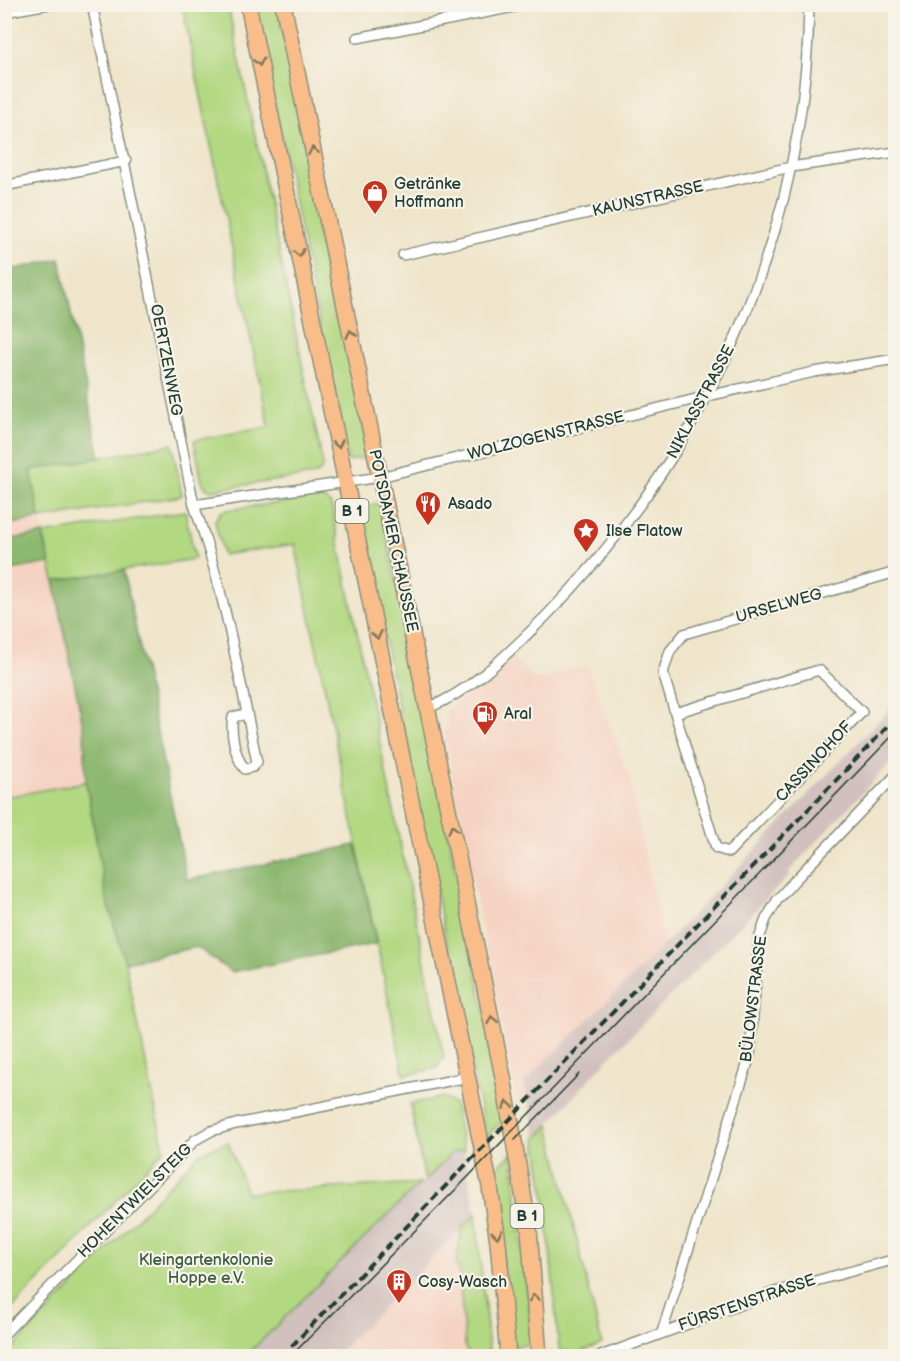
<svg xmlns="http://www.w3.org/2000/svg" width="900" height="1361" viewBox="0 0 900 1361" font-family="'Balsamiq Sans',sans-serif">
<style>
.built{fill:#f5d3c2}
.industrial{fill:#d1c0bd}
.green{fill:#b2d881;stroke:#688a5a;stroke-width:1.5}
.forest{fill:#8db86f;stroke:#567a52;stroke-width:1.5}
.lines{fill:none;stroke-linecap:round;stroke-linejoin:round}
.minor-casing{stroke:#879180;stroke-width:12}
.primary-casing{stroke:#879180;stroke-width:18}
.minor{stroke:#fff;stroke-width:9}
.primary{stroke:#f8bd89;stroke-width:15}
.tram{stroke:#1f3d34;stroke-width:1.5}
.rail{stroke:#1f3d34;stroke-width:4;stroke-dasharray:9 4.5;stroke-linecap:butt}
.oneway{stroke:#81775a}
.labels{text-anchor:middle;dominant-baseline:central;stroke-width:4.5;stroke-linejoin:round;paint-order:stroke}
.shield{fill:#f7f3e8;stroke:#60746a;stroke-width:1.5}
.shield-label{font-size:15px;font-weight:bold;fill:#1f3d34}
.poi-label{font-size:16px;fill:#1f3d34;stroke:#f7f3e8;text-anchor:start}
.street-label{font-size:16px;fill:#1f3d34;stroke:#f7f3e8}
.park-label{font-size:16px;fill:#3c5c43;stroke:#f7f3e8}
</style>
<rect width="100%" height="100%" fill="#f7f3e8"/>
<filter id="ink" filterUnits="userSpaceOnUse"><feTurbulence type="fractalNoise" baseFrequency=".0167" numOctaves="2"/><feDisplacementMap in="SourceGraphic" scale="12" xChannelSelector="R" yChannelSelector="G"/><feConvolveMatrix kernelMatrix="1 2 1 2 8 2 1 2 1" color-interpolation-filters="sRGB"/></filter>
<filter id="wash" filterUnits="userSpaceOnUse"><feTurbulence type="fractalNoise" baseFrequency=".008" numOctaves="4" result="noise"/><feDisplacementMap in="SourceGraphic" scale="24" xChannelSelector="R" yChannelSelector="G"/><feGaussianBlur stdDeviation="1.35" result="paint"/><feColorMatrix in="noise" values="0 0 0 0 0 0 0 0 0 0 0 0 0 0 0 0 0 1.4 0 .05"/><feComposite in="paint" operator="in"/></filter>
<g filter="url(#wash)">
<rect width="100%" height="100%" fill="#efe5cb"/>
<path class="built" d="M60,259L100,458L31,471L84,730L86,782L5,797V271Z
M513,659L536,680L587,665L629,778L664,945L525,1083L527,1095L518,1104L460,820L444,731L447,729L445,712Z
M462,1228L474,1304L479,1356H335Z"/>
<path class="industrial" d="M895,704V758L789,871L790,875L603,1064L536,1138L524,1083L664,945Z
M464,1150L476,1214L335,1356H246L420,1183L424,1182L452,1153Z"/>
<path class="green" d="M182,5H228L323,465L321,471L314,475L212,490L207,489L202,482L194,440L269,427Z
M254,5H277L370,457L348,461Z
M172,444L182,496L40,519L31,470Z
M322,497L331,505L444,1057L437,1068L404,1075L295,544L223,555L215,521L221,512L227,510Z
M380,503L506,1117L486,1137L358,508Z
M185,511L195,559L54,581L43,534Z
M86,782L106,896L125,962L164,1150L5,1316V797Z
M443,1097L454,1104L464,1150L452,1153L425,1181L410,1104Z
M549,1125L602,1344L574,1354L559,1349L546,1205L536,1139Z
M228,1142L247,1193L420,1183L246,1356H5L200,1153Z
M512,1153L533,1345L513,1346L493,1172Z
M476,1214L489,1350C480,1355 469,1360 465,1347L459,1268L456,1264L462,1228Z"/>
<path class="forest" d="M60,259L100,458L31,470L40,519L5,525V271Z
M43,534L50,563L5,571V540Z
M124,570L187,880L356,845L376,944L231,972L197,947L125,962L106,896L86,782L84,730L54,581Z"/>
</g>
<g filter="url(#ink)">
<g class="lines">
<defs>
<path id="minor" d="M92,4L194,505C224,588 239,676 257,762L253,767L245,769C235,757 230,732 233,717L247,714
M4,12L49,4
M357,38L529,4
M4,186L126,161
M403,255L791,167L896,152
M194,505L380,477L708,396L814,372L896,359
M428,708C474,690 510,651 545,617C704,456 807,233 809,4
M675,713L819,670L862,712L729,852L716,848L663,673L670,651L684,634L896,572
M662,1332L750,1056L759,939L766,919L778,899L795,880L896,775
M4,1334L195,1140L211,1131L236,1124L468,1077
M601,1356L775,1292L896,1259"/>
<path id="primary" d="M248,4L490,1187L498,1242L508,1356
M283,4L503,1077L529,1229L539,1356"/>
</defs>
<use href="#minor" class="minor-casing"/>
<use href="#primary" class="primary-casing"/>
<use href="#minor" class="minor"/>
<use href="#primary" class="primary"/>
<path class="tram" d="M515,1140L579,1074
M291,1356L469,1176L896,732"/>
<path class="rail" d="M282,1356L896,718"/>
</g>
<defs><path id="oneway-chevron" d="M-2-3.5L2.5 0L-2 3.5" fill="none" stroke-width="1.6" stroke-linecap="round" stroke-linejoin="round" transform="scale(1.5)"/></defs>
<g class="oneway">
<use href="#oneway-chevron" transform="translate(259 62) rotate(78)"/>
<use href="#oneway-chevron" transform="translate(313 151) rotate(-102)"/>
<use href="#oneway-chevron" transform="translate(299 253) rotate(78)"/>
<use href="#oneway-chevron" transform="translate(351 334) rotate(-102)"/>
<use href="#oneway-chevron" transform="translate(338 444) rotate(78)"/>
<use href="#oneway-chevron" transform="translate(377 635) rotate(78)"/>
<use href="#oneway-chevron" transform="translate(453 829) rotate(-102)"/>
<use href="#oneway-chevron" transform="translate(492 1020) rotate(-102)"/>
<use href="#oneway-chevron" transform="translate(508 1105) rotate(-100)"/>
<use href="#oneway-chevron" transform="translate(497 1234) rotate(83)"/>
<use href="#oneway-chevron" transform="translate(534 1298) rotate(-95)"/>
</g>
</g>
<defs>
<symbol id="shop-pin" viewBox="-11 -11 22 30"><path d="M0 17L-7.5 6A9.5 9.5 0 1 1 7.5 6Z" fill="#c8321e" stroke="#f7f3e8"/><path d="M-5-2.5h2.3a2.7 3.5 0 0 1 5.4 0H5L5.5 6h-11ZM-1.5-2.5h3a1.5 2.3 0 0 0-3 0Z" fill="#fff"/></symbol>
<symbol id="restaurant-pin" viewBox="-11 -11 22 30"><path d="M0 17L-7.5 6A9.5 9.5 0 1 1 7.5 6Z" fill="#c8321e" stroke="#f7f3e8"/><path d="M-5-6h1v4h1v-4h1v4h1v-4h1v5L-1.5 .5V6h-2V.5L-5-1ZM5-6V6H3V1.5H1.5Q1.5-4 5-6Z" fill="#fff"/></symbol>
<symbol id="sight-pin" viewBox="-11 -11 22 30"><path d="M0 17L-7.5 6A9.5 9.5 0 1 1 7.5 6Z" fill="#c8321e" stroke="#f7f3e8"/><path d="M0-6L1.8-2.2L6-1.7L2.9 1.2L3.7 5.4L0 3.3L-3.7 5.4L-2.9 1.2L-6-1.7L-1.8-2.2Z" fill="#fff"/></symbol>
<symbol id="fuel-pin" viewBox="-11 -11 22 30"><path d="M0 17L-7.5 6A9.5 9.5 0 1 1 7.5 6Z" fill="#c8321e" stroke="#f7f3e8"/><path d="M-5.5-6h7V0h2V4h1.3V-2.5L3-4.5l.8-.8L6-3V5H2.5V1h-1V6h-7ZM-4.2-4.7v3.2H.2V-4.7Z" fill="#fff"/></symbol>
<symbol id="building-pin" viewBox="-11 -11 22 30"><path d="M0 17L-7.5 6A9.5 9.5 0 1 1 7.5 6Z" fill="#c8321e" stroke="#f7f3e8"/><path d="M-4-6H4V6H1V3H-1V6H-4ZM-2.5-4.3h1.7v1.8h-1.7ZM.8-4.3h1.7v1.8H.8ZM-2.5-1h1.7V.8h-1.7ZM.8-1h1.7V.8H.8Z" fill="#fff"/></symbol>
</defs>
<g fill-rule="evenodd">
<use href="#shop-pin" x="360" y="178" width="30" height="40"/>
<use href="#restaurant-pin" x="413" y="489" width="30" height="40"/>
<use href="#sight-pin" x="571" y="516" width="30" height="40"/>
<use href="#fuel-pin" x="470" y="699" width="30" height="40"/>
<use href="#building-pin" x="384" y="1267" width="30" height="40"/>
</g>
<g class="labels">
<g class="shield">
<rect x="335.5" y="499" width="33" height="24" rx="4.5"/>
<rect x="510.5" y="1204" width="33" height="24" rx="4.5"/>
</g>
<g class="shield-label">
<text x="352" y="511">B 1</text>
<text x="527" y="1216">B 1</text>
</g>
<g class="poi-label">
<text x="394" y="184">Getränke<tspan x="394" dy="18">Hoffmann</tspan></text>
<text x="448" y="504">Asado</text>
<text x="606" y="531">Ilse Flatow</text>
<text x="504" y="714">Aral</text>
<text x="418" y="1282">Cosy-Wasch</text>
</g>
<g class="street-label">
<text transform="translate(648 199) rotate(-13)">KAUNSTRASSE</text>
<text transform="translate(166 360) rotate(79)">OERTZENWEG</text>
<text transform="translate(701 402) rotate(-62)">NIKLASSTRASSE</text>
<text transform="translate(546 436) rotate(-14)">WOLZOGENSTRASSE</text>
<text transform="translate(393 541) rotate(78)">POTSDAMER CHAUSSEE</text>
<text transform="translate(779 606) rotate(-16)">URSELWEG</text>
<text transform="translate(814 762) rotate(-47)">CASSINOHOF</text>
<text transform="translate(754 999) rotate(-83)">BÜLOWSTRASSE</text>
<text transform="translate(135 1201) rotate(-45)">HOHENTWIELSTEIG</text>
<text transform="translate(747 1303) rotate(-19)">FÜRSTENSTRASSE</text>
</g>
<g class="park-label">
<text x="206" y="1260">Kleingartenkolonie<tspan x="206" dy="18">Hoppe e.V.</tspan></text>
</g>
</g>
<rect width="900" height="1361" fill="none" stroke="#f7f3e8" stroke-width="24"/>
</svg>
